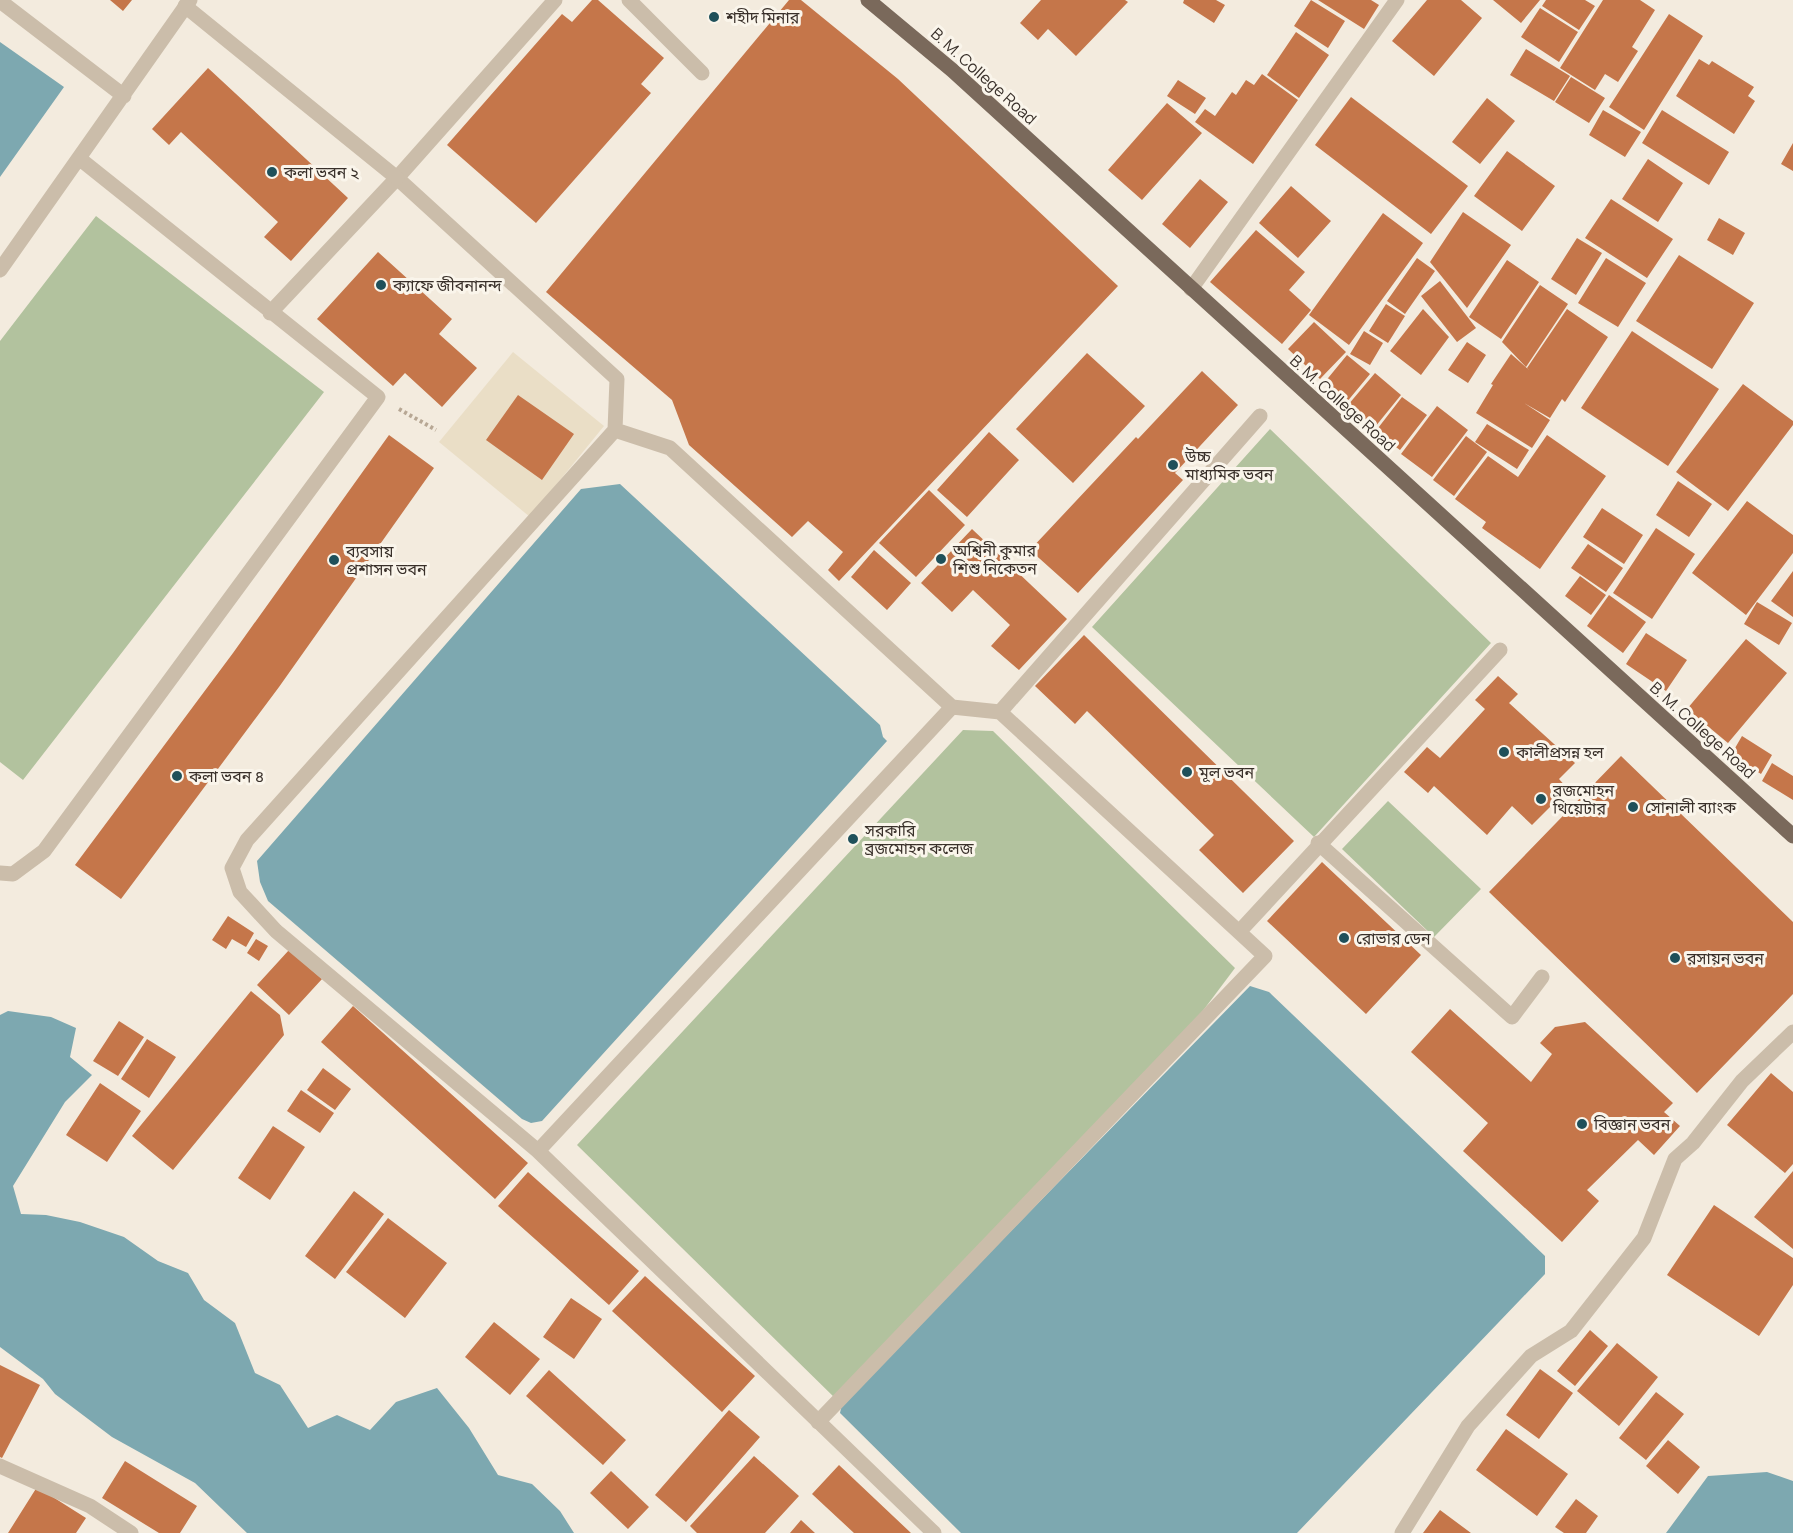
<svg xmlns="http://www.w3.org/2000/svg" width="1793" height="1533" viewBox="0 0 1793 1533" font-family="Manrope,'Noto Sans Bengali',sans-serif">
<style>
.green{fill:#b2c29e}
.plaza{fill:#eadec6}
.water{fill:#7da8b0}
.building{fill:#c5764a}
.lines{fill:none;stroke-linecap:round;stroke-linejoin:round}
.path{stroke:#b7a794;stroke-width:4;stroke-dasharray:3 3;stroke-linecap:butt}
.lane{stroke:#cbbdaa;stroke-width:15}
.street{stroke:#cbbdaa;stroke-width:15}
.primary{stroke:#7a695b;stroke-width:15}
.poi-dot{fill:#1f505a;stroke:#faf5eb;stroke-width:2}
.labels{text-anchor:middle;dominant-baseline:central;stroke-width:6;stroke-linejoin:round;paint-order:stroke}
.poi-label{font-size:16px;fill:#39302a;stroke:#faf5eb;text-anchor:start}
.street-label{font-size:16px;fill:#39302a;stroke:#faf5eb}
</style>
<rect width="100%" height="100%" fill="#f3ebde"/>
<path class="green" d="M96,216L324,392L23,780L0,762V341Z
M1270,429L1491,643L1314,837L1092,627Z
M963,730L993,731L1235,968L1184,1036L838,1401L577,1145Z
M1388,801L1481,889L1434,937L1342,849Z"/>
<path class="plaza" d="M513,352L604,426L530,517L439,442Z"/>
<path class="water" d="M0,42L64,87L0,177Z
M620,484L880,725L883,737L887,741L542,1121L531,1123L522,1119L268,901L260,882L257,861L581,489Z
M1250,986L1269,992L1545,1256V1274L1297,1533H961L840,1413L842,1404Z
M8,1011L51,1017L76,1028L70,1057L92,1075L65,1102L13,1186L21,1214L46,1215L80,1222L124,1237L158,1261L188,1273L204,1300L235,1323L255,1373L280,1385L308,1428L337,1415L370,1430L396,1402L437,1388L469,1428L498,1475L532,1484L560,1511L574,1533H247L195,1483L112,1437L55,1394L43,1379L0,1347V1015Z
M1767,1472L1793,1481V1533H1666L1708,1476Z"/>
<path class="building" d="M110,0H132L123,11Z
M592,0H598L664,58L641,84L651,93L536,223L447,145L562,14L572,22Z
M789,0H801L898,79L1118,286L839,581L828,570L843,552L808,521L792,537L689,445L672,400L546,292Z
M1041,0H1125L1128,2L1076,56L1048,29L1038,40L1020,23Z
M1184,0H1216L1225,5L1214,23L1183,3Z
M1311,0L1345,21L1328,48L1294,26Z
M1318,0H1371L1379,5L1364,29Z
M1427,0H1461L1482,18L1434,76L1392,41Z
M1493,0H1540L1521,23Z
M1546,0H1585L1595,6L1579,30L1542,6Z
M1603,0H1640L1655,10L1632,47L1638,51L1618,82L1605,74L1595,90L1560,68Z
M1540,8L1578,32L1559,62L1521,37Z
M1669,14L1703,36L1644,130L1609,107Z
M1296,32L1329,55L1299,98L1267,75Z
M1526,49L1570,76L1554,101L1510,75Z
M1699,59L1709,65L1712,61L1754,87L1748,96L1755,101L1734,134L1676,96Z
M208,68L348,198L291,261L264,237L278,222L181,132L169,145L152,129Z
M1262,74L1298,100L1253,164L1195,122L1205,109L1215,116L1232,92L1236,95L1246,80L1254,85Z
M1571,77L1605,98L1589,123L1555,102Z
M1178,80L1206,98L1195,114L1167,96Z
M1351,97L1468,186L1431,234L1315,145Z
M1487,98L1515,121L1480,164L1452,142Z
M1167,103L1202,133L1142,200L1108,170Z
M1603,110L1641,132L1625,157L1589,135Z
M1662,110L1729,152L1709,185L1642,143Z
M1793,143V171L1781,164Z
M1507,151L1555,186L1522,231L1474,196Z
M1648,159L1683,183L1658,222L1622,199Z
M1200,179L1228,202L1190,248L1162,224Z
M1291,186L1331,221L1298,258L1259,223Z
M1611,199L1673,239L1647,278L1585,238Z
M1463,212L1511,245L1467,308L1430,262Z
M1383,213L1423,243L1349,345L1309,315Z
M1719,218L1745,233L1733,255L1707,240Z
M1256,230L1305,272L1289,290L1311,310L1282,344L1210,282Z
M1577,238L1602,253L1576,295L1551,279Z
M378,252L452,319L439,334L477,368L442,407L405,373L393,386L317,319Z
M1679,255L1754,303L1712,369L1636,321Z
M1417,258L1435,271L1405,314L1387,301Z
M1606,258L1646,283L1618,327L1578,303Z
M1507,260L1539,282L1501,339L1469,317Z
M1440,281L1476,328L1457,342L1421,296Z
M1540,285L1568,304L1526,367L1502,342Z
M1386,304L1405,316L1388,343L1369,331Z
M1423,309L1449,337L1421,375L1390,351Z
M1567,309L1608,337L1565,402L1562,399L1550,418L1524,403L1550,420L1532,448L1476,413L1493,385L1491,384L1511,354L1529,370L1527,368Z
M1314,322L1346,352L1320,379L1288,349Z
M1364,331L1383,343L1370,365L1350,354Z
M1632,331L1719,389L1668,466L1581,408Z
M1467,342L1486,355L1468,383L1448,370Z
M1087,353L1145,406L1073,483L1016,429Z
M1347,355L1370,374L1346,403L1324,383Z
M1202,371L1238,405L1175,473L1183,480L1078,593L1030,550L1136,437L1138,439Z
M1375,373L1401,395L1375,427L1348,405Z
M1743,384L1793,421V425L1728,511L1676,472Z
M518,395L574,434L542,480L486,440Z
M1402,397L1427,415L1400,450L1375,432Z
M1437,406L1468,430L1432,477L1401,454Z
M1487,424L1529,450L1517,469L1475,442Z
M989,432L1019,460L967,517L937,490Z
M389,435L434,468L279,687L121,899L75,865L233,653Z
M1547,435L1606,476L1540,569L1482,528L1486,522L1455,499L1488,456L1518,477Z
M1466,436L1487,452L1454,496L1433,480Z
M1678,481L1712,504L1689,537L1656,515Z
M929,490L965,525L916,577L879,543Z
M1747,501L1793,535V553L1746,615L1692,573Z
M1602,508L1643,535L1624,564L1583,537Z
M1656,528L1695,554L1652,619L1613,593Z
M972,529L1067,619L1019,670L991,646L1010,625L973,590L952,612L921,583Z
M1588,544L1623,568L1606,592L1571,568Z
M874,550L911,583L887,610L851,577Z
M1793,571V617L1771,601Z
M1580,576L1606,595L1591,615L1565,596Z
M1609,595L1646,622L1623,653L1587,626Z
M1757,602L1792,623L1779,645L1744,624Z
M1646,633L1687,660L1666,691L1626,664Z
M1084,635L1294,841L1243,893L1199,850L1214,835L1087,711L1075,724L1035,686Z
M1746,639L1787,673L1728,743L1687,709Z
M1498,676L1518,694L1509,703L1575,763L1559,779L1568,789L1532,825L1512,806L1487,835L1434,786L1428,793L1404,772L1427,747L1440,758L1485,709L1475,700Z
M1742,736L1772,755L1761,774L1731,755Z
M1621,756L1793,922V994L1697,1093L1489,892Z
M1772,763L1793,776V800L1762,781Z
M1322,862L1421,955L1366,1014L1267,921Z
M228,916L254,933L246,947L232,939L226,949L212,940Z
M256,939L268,946L259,961L247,953Z
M289,950L322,979L289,1015L257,985Z
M251,991L280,1015L284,1035L173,1170L132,1136Z
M353,1006L528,1163L495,1199L321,1042Z
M1450,1009L1531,1082L1552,1054L1540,1043L1555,1027L1585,1022L1673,1103L1664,1112L1680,1126L1654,1155L1638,1140L1587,1190L1599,1201L1562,1242L1463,1151L1488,1123L1411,1052Z
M119,1021L144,1037L118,1076L93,1061Z
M147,1039L176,1057L149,1098L121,1079Z
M323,1068L351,1089L335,1110L307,1090Z
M1771,1073L1793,1092V1164L1785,1173L1727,1125Z
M100,1083L141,1111L107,1162L66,1135Z
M301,1090L334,1113L320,1133L287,1111Z
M273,1126L305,1147L270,1200L238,1178Z
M1793,1171V1249L1754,1217Z
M528,1172L639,1271L609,1305L498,1206Z
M354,1191L384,1214L335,1279L305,1256Z
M1714,1205L1793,1258V1285L1759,1336L1667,1275Z
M388,1218L447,1263L405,1318L346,1272Z
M645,1276L755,1376L722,1412L612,1311Z
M571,1298L602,1319L574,1359L543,1337Z
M494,1322L540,1359L510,1395L465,1357Z
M1590,1330L1608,1346L1575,1386L1557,1371Z
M1617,1343L1658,1377L1619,1426L1577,1391Z
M0,1365L40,1385L2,1458L0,1457Z
M1540,1369L1573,1393L1539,1439L1506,1415Z
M549,1370L626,1440L603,1465L526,1396Z
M1656,1392L1684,1414L1646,1460L1619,1438Z
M729,1410L760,1437L686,1522L655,1495Z
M1506,1429L1568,1474L1537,1516L1476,1470Z
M1668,1440L1700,1467L1678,1494L1646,1466Z
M754,1456L799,1496L765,1533H697L690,1526Z
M125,1461L197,1506L180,1533H159L102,1498Z
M839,1465L911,1533H854L812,1494Z
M611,1471L649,1507L628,1529L590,1493Z
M37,1487L86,1518L76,1533H8Z
M1576,1499L1598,1516L1586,1533H1564L1555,1527Z
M1440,1510L1471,1533H1423Z
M801,1520L815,1533H790Z"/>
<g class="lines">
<path class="path" d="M399,409L436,430"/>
<path class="lane" d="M555,0L397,178L617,379L615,430L670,448L952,707L1000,712L1239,932L1500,650
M629,0L702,73
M0,1L124,96
M0,270L190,0
M270,313L397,178
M615,430L247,840L232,868L240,892L276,931L538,1151L934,1533
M1000,712L1260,416
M1318,843L1512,1017L1542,977
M0,873L13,874L44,851L378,397L80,159
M538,1151L952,707
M818,1422L1265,956L1239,932"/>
<path class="street" d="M185,6L397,178
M1191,289L1397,0
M0,1466L90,1506L131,1533
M1402,1533L1468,1426L1531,1356L1571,1331L1644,1238L1675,1159L1693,1143L1742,1081L1793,1032"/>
<path class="primary" d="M868,0L952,70L1793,836"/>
</g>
<g class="poi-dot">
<circle cx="714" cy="17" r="6"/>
<circle cx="272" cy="172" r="6"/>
<circle cx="381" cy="285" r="6"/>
<circle cx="1173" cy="465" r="6"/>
<circle cx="941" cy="559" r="6"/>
<circle cx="334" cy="560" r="6"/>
<circle cx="1504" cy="752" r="6"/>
<circle cx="1187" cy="772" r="6"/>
<circle cx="177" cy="776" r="6"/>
<circle cx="1541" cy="799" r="6"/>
<circle cx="1633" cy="807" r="6"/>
<circle cx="853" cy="839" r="6"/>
<circle cx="1344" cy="938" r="6"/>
<circle cx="1675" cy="958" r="6"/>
<circle cx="1582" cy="1124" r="6"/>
</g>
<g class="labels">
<g class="poi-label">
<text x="726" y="17">শহীদ মিনার</text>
<text x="284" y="172">কলা ভবন ২</text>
<text x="393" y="285">ক্যাফে জীবনানন্দ</text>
<text x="1185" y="456">উচ্চ<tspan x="1185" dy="18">মাধ্যমিক ভবন</tspan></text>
<text x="953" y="550">অশ্বিনী কুমার<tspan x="953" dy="18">শিশু নিকেতন</tspan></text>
<text x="346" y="551">ব্যবসায়<tspan x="346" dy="18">প্রশাসন ভবন</tspan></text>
<text x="1516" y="752">কালীপ্রসন্ন হল</text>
<text x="1199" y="772">মূল ভবন</text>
<text x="189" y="776">কলা ভবন ৪</text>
<text x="1553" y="790">ব্রজমোহন<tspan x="1553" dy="18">থিয়েটার</tspan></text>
<text x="1645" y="807">সোনালী ব্যাংক</text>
<text x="865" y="830">সরকারি<tspan x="865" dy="18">ব্রজমোহন কলেজ</tspan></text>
<text x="1356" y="938">রোভার ডেন</text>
<text x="1687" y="958">রসায়ন ভবন</text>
<text x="1594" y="1124">বিজ্ঞান ভবন</text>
</g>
<g class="street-label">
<text transform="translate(984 76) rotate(42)">B. M. College Road</text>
<text transform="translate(1343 403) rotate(42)">B. M. College Road</text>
<text transform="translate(1703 730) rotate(42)">B. M. College Road</text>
</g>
</g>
</svg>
